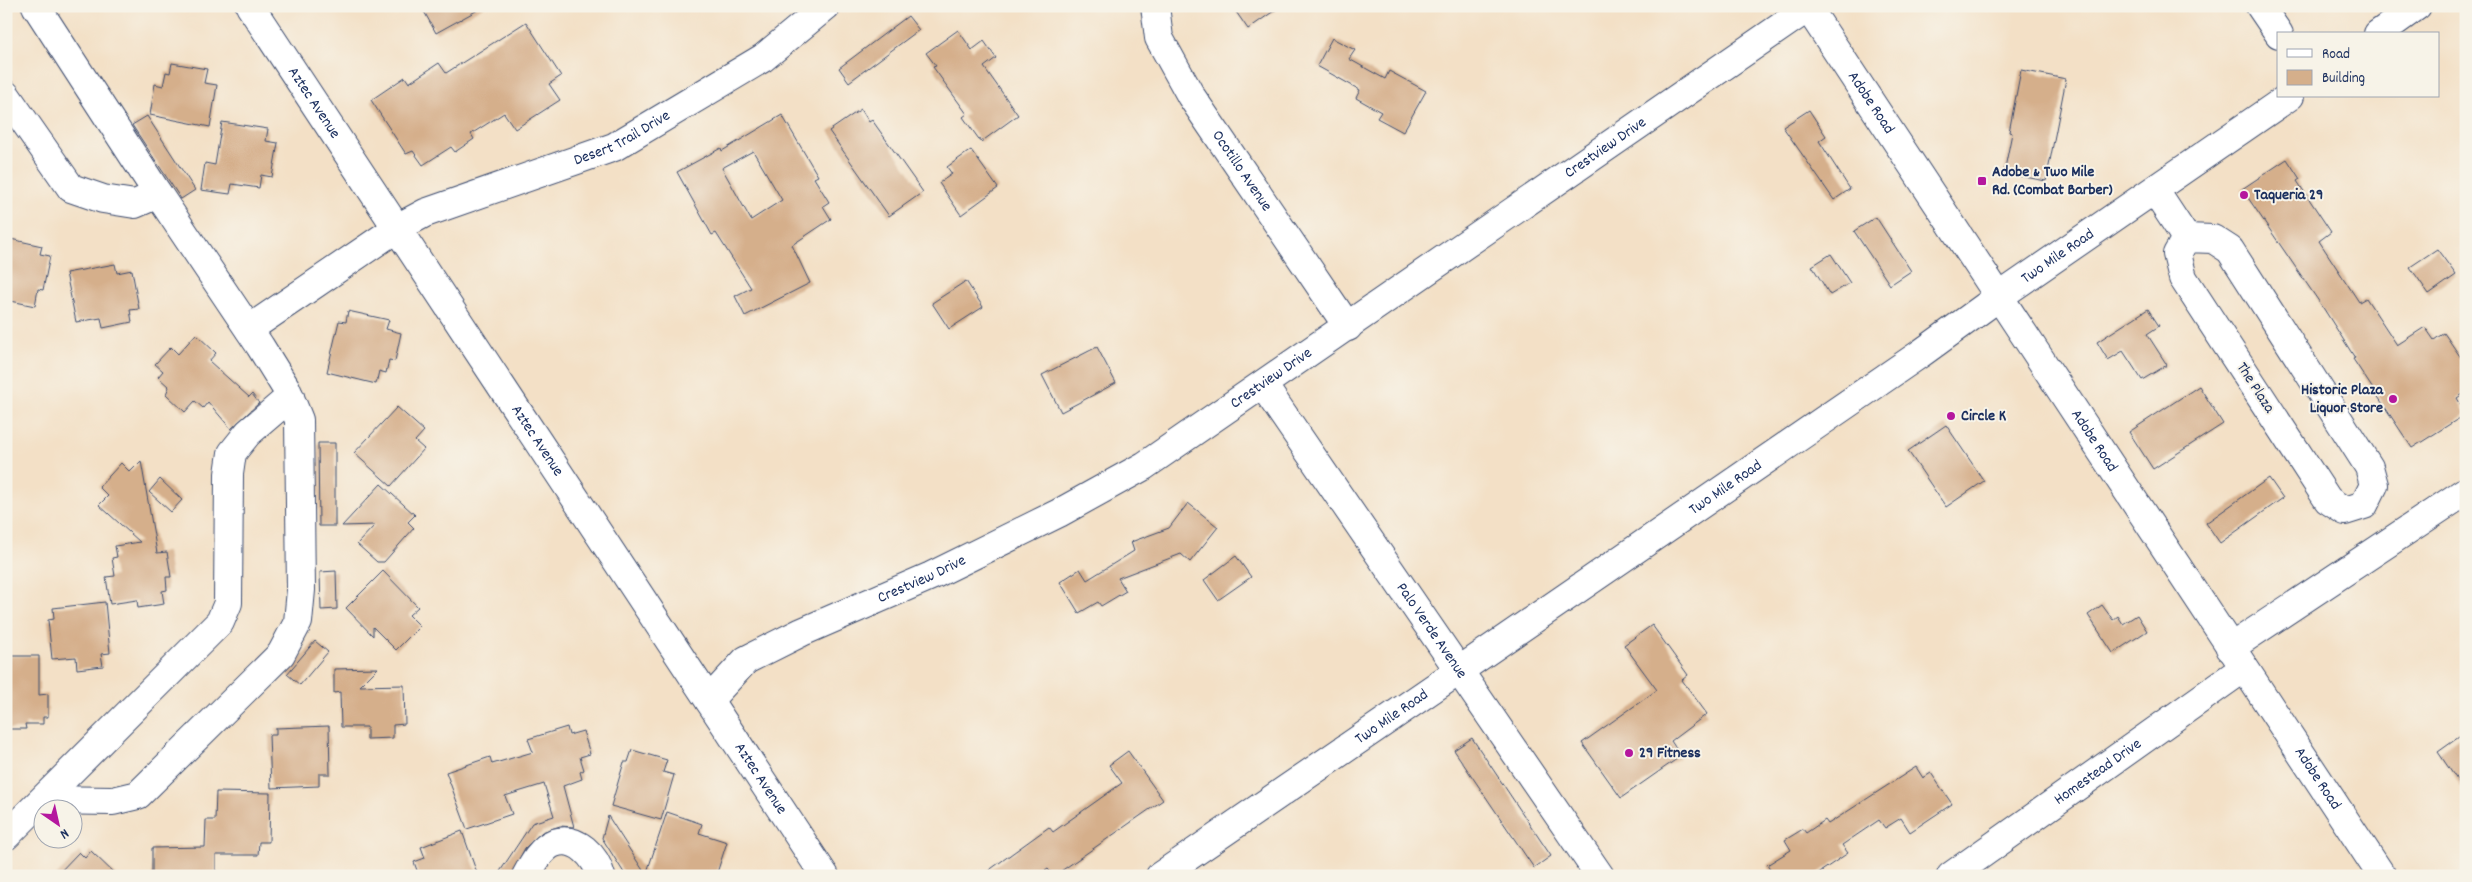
<svg xmlns="http://www.w3.org/2000/svg" width="2472" height="882" viewBox="0 0 2472 882" font-family="Dekko,sans-serif">
<style>
.building{fill:#d5af8b;fill-rule:evenodd}
.lines{fill:none;stroke-linecap:round;stroke-linejoin:round}
.minor-casing{stroke:#3b4a6e;stroke-width:30}
.major-casing{stroke:#3b4a6e;stroke-width:30}
.minor{stroke:#fff;stroke-width:28}
.major{stroke:#fff;stroke-width:28}
.poi-dot{fill:#b5179e;stroke:#f7f3e8;stroke-width:2}
.labels{text-anchor:middle;dominant-baseline:central;stroke-width:4;stroke-linejoin:round;paint-order:stroke}
.street-label{font-size:16px;fill:#1b2f5e;stroke:#f7f3e8}
.poi-label{font-size:16px;font-weight:bold;fill:#1b2f5e;stroke:#f7f3e8;text-anchor:start}
</style>
<rect width="100%" height="100%" fill="#f7f3e8"/>
<filter id="ink" filterUnits="userSpaceOnUse"><feTurbulence type="fractalNoise" baseFrequency=".02" numOctaves="2"/><feDisplacementMap in="SourceGraphic" scale="10" xChannelSelector="R" yChannelSelector="G"/><feConvolveMatrix kernelMatrix="1 2 1 2 8 2 1 2 1" color-interpolation-filters="sRGB"/></filter>
<filter id="wash" filterUnits="userSpaceOnUse"><feTurbulence type="fractalNoise" baseFrequency=".0096" numOctaves="4" result="noise"/><feDisplacementMap in="SourceGraphic" scale="20" xChannelSelector="R" yChannelSelector="G"/><feGaussianBlur stdDeviation="1.12" result="paint"/><feColorMatrix in="noise" values="0 0 0 0 0 0 0 0 0 0 0 0 0 0 0 0 0 1.4 0 .05"/><feComposite in="paint" operator="in"/></filter>
<g filter="url(#wash)">
<rect width="100%" height="100%" fill="#f3e0c6"/>
<g id="blocks">
<path class="building" d="M421,6H485L436,33Z
M1232,6H1281L1248,29Z
M908,16L919,30L849,82L839,68Z
M526,22L561,76L549,84L560,100L515,129L504,113L471,134L474,139L455,152L451,147L423,165L413,151L406,154L371,100L405,77L409,83L439,63L446,73Z
M958,30L972,50L984,41L996,58L984,67L1018,115L981,142L963,117L967,114L933,67L936,66L926,53Z
M1332,38L1355,50L1349,59L1385,79L1389,71L1426,91L1403,132L1377,118L1381,112L1356,98L1360,90L1317,66Z
M172,63L207,69L204,83L217,85L210,127L150,115L155,84L163,86L166,72L170,73Z
M2021,70L2066,79L2046,181L2004,173L2012,133L2009,132Z
M861,109L869,122L872,120L923,192L889,216L829,131Z
M1809,110L1826,136L1819,141L1850,189L1834,200L1783,127Z
M782,115L818,176L814,178L829,202L823,206L831,219L792,245L810,283L745,316L735,296L751,288L716,233L712,235L677,172L721,148L722,151ZM753,151L782,200L751,220L722,168Z
M147,116L195,190L181,199L132,125Z
M222,122L268,129L266,141L278,143L272,177L261,175L259,188L232,184L230,194L201,190L205,163L215,165Z
M971,150L998,188L961,215L939,183L952,174L947,167Z
M2287,159L2300,179L2297,181L2331,232L2319,241L2359,302L2366,298L2397,345L2425,327L2434,340L2444,333L2466,365V392L2457,398L2466,414L2412,448L2353,359L2355,358L2322,306L2242,189Z
M1876,217L1911,271L1890,285L1854,231Z
M6,238L42,246L40,254L50,256L43,290L38,289L35,306L6,300Z
M2437,249L2456,275L2429,294L2410,267Z
M1831,254L1850,283L1830,295L1812,266Z
M115,264L117,273L132,270L139,309L130,310L132,322L103,328L101,318L76,322L66,273Z
M966,281L983,307L949,329L932,303Z
M2148,309L2159,326L2147,334L2167,365L2142,380L2123,351L2108,360L2097,342Z
M348,311L389,320L386,329L401,333L395,361L389,360L386,373L379,371L376,384L327,372L339,321L346,322Z
M196,334L216,353L209,361L249,397L252,394L259,403L231,429L208,402L203,408L195,401L185,412L166,394L169,387L158,377L163,371L155,364L171,347L178,354Z
M1097,347L1116,383L1061,412L1042,375Z
M2199,386L2223,424L2153,469L2129,432Z
M397,407L424,431L415,441L424,449L391,486L354,453Z
M1946,425L1984,481L1946,507L1908,451Z
M318,443H335V526H319Z
M141,461L157,553L167,552L171,577H166L167,590L162,591L164,604L138,608L137,600L110,604L106,577L115,576L112,558L117,557L115,546L140,542L99,505L108,496L99,487L121,463L130,472Z
M2269,478L2283,498L2220,543L2206,523Z
M160,479L182,500L171,512L149,492Z
M381,484L415,515L408,522L414,528L384,562H377L357,544L375,525L342,526Z
M1188,503L1218,527L1190,562L1181,554L1118,578L1126,591L1101,606L1098,602L1079,613L1060,582L1080,569L1087,580L1134,551L1131,542L1169,528Z
M1236,556L1251,577L1218,600L1204,580Z
M336,571L337,609L321,610L320,572Z
M383,571L418,607L409,615L420,626L396,650L373,627V636L346,608Z
M105,602L110,653L101,654L103,666L77,669L76,657L52,659L48,620L54,619L53,608Z
M2102,605L2113,620L2118,616L2123,624L2137,615L2147,631L2113,653L2088,615Z
M1652,625L1688,675L1682,680L1707,714L1671,741L1681,756L1621,798L1582,743L1657,690L1624,645Z
M315,641L328,652L300,685L287,674Z
M6,656H39V695L48,694V717H43V724H25L26,729H6Z
M378,668L360,686L404,685L405,724L393,725V738L367,739V727H341L340,692L334,693V669Z
M329,726L330,774H319V786L271,788L269,735H276V728Z
M567,727L569,735L583,731L590,754L580,757L584,770L580,772L582,779L563,786L574,827L560,826L542,832L525,848L510,876H497L532,823L554,816L544,784L505,796L512,814L467,829L446,772L490,757L492,764L533,752L528,739Z
M2466,732V793L2438,752Z
M1472,738L1551,856L1534,868L1454,750Z
M632,750L667,760L663,772L674,775L661,820L611,806L624,762H628Z
M1128,751L1163,800L1054,876L1048,869L1038,876H981L1049,827L1053,832L1122,783L1109,765Z
M1916,767L1923,778L1931,773L1952,804L1910,832L1901,818L1885,828L1879,820L1842,845L1848,853L1814,876H1774L1767,865L1791,850L1785,840L1803,829L1806,833L1825,820L1828,824Z
M216,792L270,793L269,842H259L258,855H216V876H152V848L205,847L206,820H215Z
M667,812L702,824L699,833L727,842L716,876H626L602,838L608,816L646,875Z
M462,831L478,876H419L414,862L425,858L421,847Z
M91,851L117,876H56L79,852L85,858Z"/>
</g>
</g>
<g filter="url(#ink)">
<use href="#blocks" fill-opacity="0" stroke="#3b4a6e" stroke-width="1"/>
<g class="lines">
<defs>
<g id="minor">
<path d="M36,6L158,194"/>
<path id="s1" d="M250,6L825,876"/>
<path id="s2" d="M1155,6L1159,38L1191,96L1348,327"/>
<path d="M2260,6L2279,34"/>
<path d="M6,95L71,188L103,199L135,204L158,194L260,346L286,388L299,420L301,590L298,622L281,654L138,795L113,801L43,800"/>
<path d="M2155,191L2186,238"/>
<path d="M2186,238L2213,239L2230,250L2369,467L2374,485L2364,505L2345,511L2328,500L2183,278L2177,254Z"/>
<path id="s3" d="M249,329L397,228L425,213L614,147L763,58L826,6"/>
<path id="s4" d="M1263,385L1600,876"/>
<path d="M2230,648L2466,491"/>
<path id="s5" d="M709,700L746,660L802,632L931,576L1059,513L1144,466L1808,8"/>
<path d="M6,836L220,622L228,603L229,474L232,453L248,433L290,397"/>
<path d="M526,876C532,865 541,848 554,843C577,835 596,857 601,876"/>
<path id="s6" d="M1160,876L1920,354L2000,296"/>
<path id="s7" d="M1951,876L2244,668"/>
</g>
<g id="major">
<path id="s8" d="M1807,6L2382,876"/>
<path d="M2378,34L2417,6"/>
<path id="s9" d="M2000,296L2290,96"/>
</g>
</defs>
<use href="#minor" class="minor-casing"/>
<use href="#major" class="major-casing"/>
<use href="#minor" class="minor"/>
<use href="#major" class="major"/>
</g>
</g>
<g class="poi-dot">
<rect x="1977" y="176" width="10" height="10" rx="2.5"/>
<circle cx="2244" cy="195" r="5"/>
<circle cx="2393" cy="399" r="5"/>
<circle cx="1951" cy="416" r="5"/>
<circle cx="1629" cy="753" r="5"/>
</g>
<g class="labels">
<g class="street-label">
<text stroke="none"><textPath href="#s1" startOffset="116">Aztec Avenue</textPath></text>
<text stroke="none"><textPath href="#s8" startOffset="116">Adobe Road</textPath></text>
<text stroke="none"><textPath href="#s3" startOffset="422">Desert Trail Drive</textPath></text>
<text stroke="none"><textPath href="#s5" startOffset="1058">Crestview Drive</textPath></text>
<text stroke="none"><textPath href="#s2" startOffset="189">Ocotillo Avenue</textPath></text>
<text stroke="none"><textPath href="#s9" startOffset="70">Two Mile Road</textPath></text>
<text stroke="none"><textPath href="#s5" startOffset="652">Crestview Drive</textPath></text>
<text transform="translate(2255 388) rotate(57)">The Plaza</text>
<text stroke="none"><textPath href="#s1" startOffset="521">Aztec Avenue</textPath></text>
<text stroke="none"><textPath href="#s8" startOffset="521">Adobe Road</textPath></text>
<text stroke="none"><textPath href="#s6" startOffset="686">Two Mile Road</textPath></text>
<text stroke="none"><textPath href="#s5" startOffset="248">Crestview Drive</textPath></text>
<text stroke="none"><textPath href="#s4" startOffset="298">Palo Verde Avenue</textPath></text>
<text stroke="none"><textPath href="#s6" startOffset="281">Two Mile Road</textPath></text>
<text stroke="none"><textPath href="#s7" startOffset="180">Homestead Drive</textPath></text>
<text stroke="none"><textPath href="#s1" startOffset="926">Aztec Avenue</textPath></text>
<text stroke="none"><textPath href="#s8" startOffset="926">Adobe Road</textPath></text>
</g>
<g class="poi-label">
<text x="1992" y="172">Adobe &amp; Two Mile<tspan x="1992" dy="18">Rd. (Combat Barber)</tspan></text>
<text x="2254" y="195">Taqueria 29</text>
<text x="2383" y="390" text-anchor="end">Historic Plaza<tspan x="2383" dy="18">Liquor Store</tspan></text>
<text x="1961" y="416">Circle K</text>
<text x="1639" y="753">29 Fitness</text>
</g>
</g>
<rect width="2472" height="882" fill="none" stroke="#f7f3e8" stroke-width="25"/>
<rect x="2277" y="32" width="162" height="65" fill="#f7f3e8" stroke="#9fa5b1"/>
<rect x="2287" y="49" width="25" height="8" fill="#ffffff" stroke="#9fa5b1"/>
<text x="2322" y="58" font-size="15" fill="#1b2f5e">Road</text>
<rect x="2287" y="70" width="25" height="15" fill="#d5af8b" stroke="#9fa5b1"/>
<text x="2322" y="82" font-size="15" fill="#1b2f5e">Building</text>
<g transform="translate(58 824) rotate(146)"><circle r="24" fill="#f7f3e8" stroke="#9fa5b1"/>
<path d="M0-4L9 19L0 12L-9 19Z" fill="#b5179e"/>
<text y="-8" font-size="14" font-weight="bold" text-anchor="middle" fill="#1b2f5e">N</text>
</g>
</svg>
